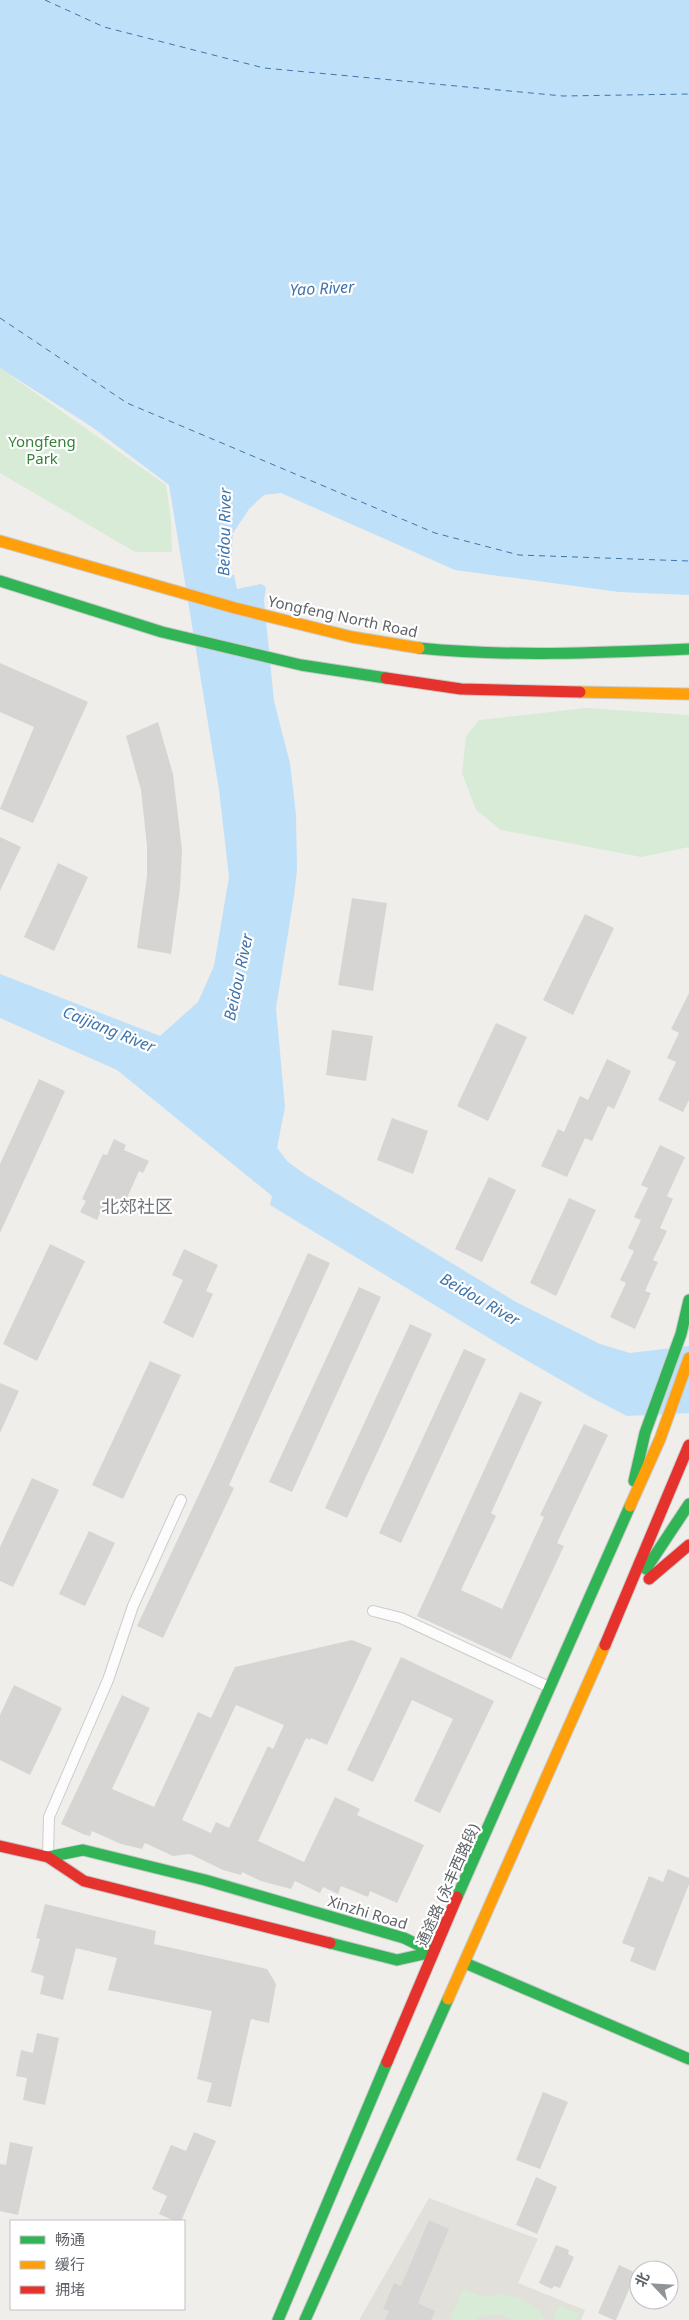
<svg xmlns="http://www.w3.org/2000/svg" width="689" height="2320" viewBox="0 0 689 2320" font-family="'Noto Sans','Noto Sans SC',sans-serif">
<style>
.education{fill:#e2e0da}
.green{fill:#d8ebd6}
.water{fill:#bfe0f9}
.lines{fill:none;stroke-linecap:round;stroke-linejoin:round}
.canal{stroke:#bfe0f9;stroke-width:18}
.ferry{stroke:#4174aa;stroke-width:1;stroke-dasharray:6 5;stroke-linecap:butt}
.building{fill:#d6d5d3;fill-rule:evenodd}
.lane-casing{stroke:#cbcccc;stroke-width:12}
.fast-casing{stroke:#cacacb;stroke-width:13}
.slow-casing{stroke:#cacacb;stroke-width:13}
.jam-casing{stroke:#cacacb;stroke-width:13}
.lane{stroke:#fdfcfc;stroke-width:10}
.fast{stroke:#30b455;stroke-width:11}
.slow{stroke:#ff9f0a;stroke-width:11}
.jam{stroke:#e5322d;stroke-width:11}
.labels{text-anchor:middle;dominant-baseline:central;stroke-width:4.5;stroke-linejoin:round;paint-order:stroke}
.park-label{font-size:15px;fill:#348238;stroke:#fff}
.street-label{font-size:15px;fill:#5f6368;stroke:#fff}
.water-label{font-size:16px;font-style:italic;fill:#4174aa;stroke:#fff}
.quarter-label{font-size:18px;fill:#70757a;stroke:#fff}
</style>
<rect width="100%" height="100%" fill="#efeeea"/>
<path class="education" d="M429,2198L538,2239L518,2283L585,2310L581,2320H359Z"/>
<path class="green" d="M0,368L166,485L171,520L172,552H135L0,473Z
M586,708L689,715V847L641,857L501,830L476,810L462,773L466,736L479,720Z
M463,2289L482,2297L501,2294L519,2298L540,2311L545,2320H514L498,2314L483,2316L474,2320H450Z
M559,2305L579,2314L576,2320H553Z"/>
<path class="water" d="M0,0H689V595L619,592L455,570L281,493L264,495L249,509L216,559L215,572L234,575L237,589L261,584L266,587L264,600L274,701L290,763L296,815L297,870L294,896L276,1008L285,1107L277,1148L288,1162L306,1175L516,1302L600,1344L630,1353L689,1346V1413L627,1416L592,1398L502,1346L270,1205L272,1196L117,1070L0,1018V974L160,1036L198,1002L214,966L229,877L219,790L169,485L92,427L0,368Z"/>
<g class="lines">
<path class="canal" d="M224,526L222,573L225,597"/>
<path class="ferry" d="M45,0L104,27L264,68L563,96L689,94
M0,318L127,403L435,533L519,555L689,561"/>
</g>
<path class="building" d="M0,663L88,702L33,823L0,809L34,727L0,712Z
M158,722L173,774L182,850L180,889L171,954L137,948L147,876V846L141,790L126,736Z
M0,837L21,847L0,891Z
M58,863L88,877L54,951L24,937Z
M352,898L387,903L373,991L338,985Z
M585,914L614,928L573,1015L543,1000Z
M689,993V1100L683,1112L658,1100L676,1062L667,1058L679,1033L671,1029Z
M496,1023L527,1037L488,1121L457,1106Z
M332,1030L373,1036L366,1081L326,1075Z
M607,1059L631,1071L614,1109L608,1106L592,1141L585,1138L567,1177L541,1166L558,1129L564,1132L580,1096L588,1100Z
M39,1079L65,1091L0,1233V1164Z
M392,1118L428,1131L413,1174L377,1160Z
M114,1139L126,1145L124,1150L149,1161L143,1173L139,1171L119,1216L102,1208L97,1220L80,1212L86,1201L82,1199L103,1154L107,1155Z
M660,1145L685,1157L667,1196L673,1199L660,1228L667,1231L653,1260L658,1262L645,1291L651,1293L635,1329L610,1317L626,1283L620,1280L634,1251L628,1248L641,1220L634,1217L648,1188L641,1185Z
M489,1177L516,1190L482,1262L455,1249Z
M569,1198L596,1210L556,1296L530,1283Z
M50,1244L85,1261L37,1361L3,1344Z
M184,1249L218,1265L206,1291L213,1294L193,1338L163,1323L183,1280L172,1275Z
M308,1253L330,1263L229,1485L234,1488L163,1638L137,1626L216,1458Z
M359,1287L381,1297L292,1492L269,1482Z
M410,1324L432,1334L347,1518L325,1508Z
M464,1349L486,1359L401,1543L379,1533Z
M150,1361L181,1375L123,1499L92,1485Z
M0,1383L19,1391L0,1433Z
M520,1392L542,1402L491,1513L496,1516L461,1590L502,1609L544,1517L540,1515L584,1424L608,1435L557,1543L564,1546L511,1659L417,1616Z
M32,1478L59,1490L13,1587L0,1581V1547Z
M89,1531L115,1543L85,1606L59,1594Z
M352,1640L372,1648L327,1745L311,1738L310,1740L306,1738L258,1841L304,1862L335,1797L360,1809L357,1815L424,1845L397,1903L370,1891L368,1897L341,1886L338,1894L323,1887L320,1893L295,1881L291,1889L261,1881L242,1872L241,1875L223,1870L190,1854L173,1856L145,1843L142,1849L121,1844L92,1831L90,1836L85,1835L61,1824L122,1695L150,1708L112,1789L154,1807L198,1712L211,1718L235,1667ZM236,1705L284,1725L273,1749L268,1746L229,1828L216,1822L211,1833L182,1820Z
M401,1657L494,1701L440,1813L414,1801L453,1719L412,1700L373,1782L347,1770Z
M14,1685L62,1708L30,1775L0,1760V1715Z
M668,1869L689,1878V1884L655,1971L630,1961L635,1948L622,1943L649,1876L663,1882Z
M45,1904L156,1931L154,1944L267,1969L276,1984L269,2023L251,2019L231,2107L207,2102L212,2083L197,2079L212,2011L108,1990L117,1958L76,1948L63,2000L40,1994L44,1976L31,1972L40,1939L36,1938Z
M37,2033L59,2038L45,2105L23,2100L27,2078L16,2076L21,2050L33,2053Z
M543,2092L568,2102L540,2169L516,2160Z
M194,2132L216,2141L181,2221H175L159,2214L167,2196L152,2189L171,2145L186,2151Z
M10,2142L33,2147L18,2215L0,2211V2164L6,2165Z
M536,2177L557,2187L537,2234L516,2225Z
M429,2220L449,2229L418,2303L435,2311L431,2320H385L389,2311L383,2309L394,2283L401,2286Z
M556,2245L569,2250L568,2254L574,2257L560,2288L554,2286L552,2289L539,2283Z
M619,2265L636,2273L616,2320H614L598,2313Z"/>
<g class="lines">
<defs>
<path id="lane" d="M373,1611L401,1618L549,1687
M48,1856L49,1817L108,1680L133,1606L181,1500"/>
<path id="fast" d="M0,581L162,632L301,665L386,678
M419,648C509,657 599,653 689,649
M634,1481L645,1433L681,1334L689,1300
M646,1569L689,1504
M48,1857L83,1850L205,1880L404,1938L433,1952
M457,1897L630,1506
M330,1943L397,1960L433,1952
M465,1963L689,2059
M278,2320L387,2062
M305,2320L448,1999"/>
<path id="slow" d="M0,541L235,608L352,637L419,648
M580,692L689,694
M630,1506L660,1439L689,1358
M448,1999L605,1645"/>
<path id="jam" d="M386,678L461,689L580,692
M649,1579L689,1545
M605,1645L689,1445
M0,1846L48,1857L84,1881L330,1943
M387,2062L457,1897"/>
</defs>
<use href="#lane" class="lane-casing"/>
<use href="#fast" class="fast-casing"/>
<use href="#slow" class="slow-casing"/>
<use href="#jam" class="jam-casing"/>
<use href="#lane" class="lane"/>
<use href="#fast" class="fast"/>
<use href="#slow" class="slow"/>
<use href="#jam" class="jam"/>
</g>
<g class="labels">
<g class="park-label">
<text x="42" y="441">Yongfeng<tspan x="42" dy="17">Park</tspan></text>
</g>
<g class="street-label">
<text transform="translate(343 616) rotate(12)">Yongfeng North Road</text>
<text transform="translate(447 1885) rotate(-66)">通途路 (永丰西路段)</text>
<text transform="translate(368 1912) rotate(17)">Xinzhi Road</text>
</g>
<g class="water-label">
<text transform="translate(322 288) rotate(-3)">Yao River</text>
<text transform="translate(224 532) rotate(-89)">Beidou River</text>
<text transform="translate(238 977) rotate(-78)">Beidou River</text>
<text transform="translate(109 1029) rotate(22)">Caijiang River</text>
<text transform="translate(480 1299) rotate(30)">Beidou River</text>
</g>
<g class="quarter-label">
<text x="137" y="1206">北郊社区</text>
</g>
</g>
<rect x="10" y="2220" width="175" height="90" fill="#ffffff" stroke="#bfc1c3"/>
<rect x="20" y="2236" width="25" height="8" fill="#30b455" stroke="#bfc1c3"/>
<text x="55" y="2245" font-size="15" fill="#5f6368">畅通</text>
<rect x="20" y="2261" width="25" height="8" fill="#ff9f0a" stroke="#bfc1c3"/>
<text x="55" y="2270" font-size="15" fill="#5f6368">缓行</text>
<rect x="20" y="2286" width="25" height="8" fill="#e5322d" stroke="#bfc1c3"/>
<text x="55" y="2295" font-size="15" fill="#5f6368">拥堵</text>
<g transform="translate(654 2285) rotate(295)"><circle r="24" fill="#ffffff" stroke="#bfc1c3"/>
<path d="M0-4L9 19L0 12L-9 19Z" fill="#919496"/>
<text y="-8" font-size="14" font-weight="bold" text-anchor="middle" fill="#5f6368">北</text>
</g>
</svg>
